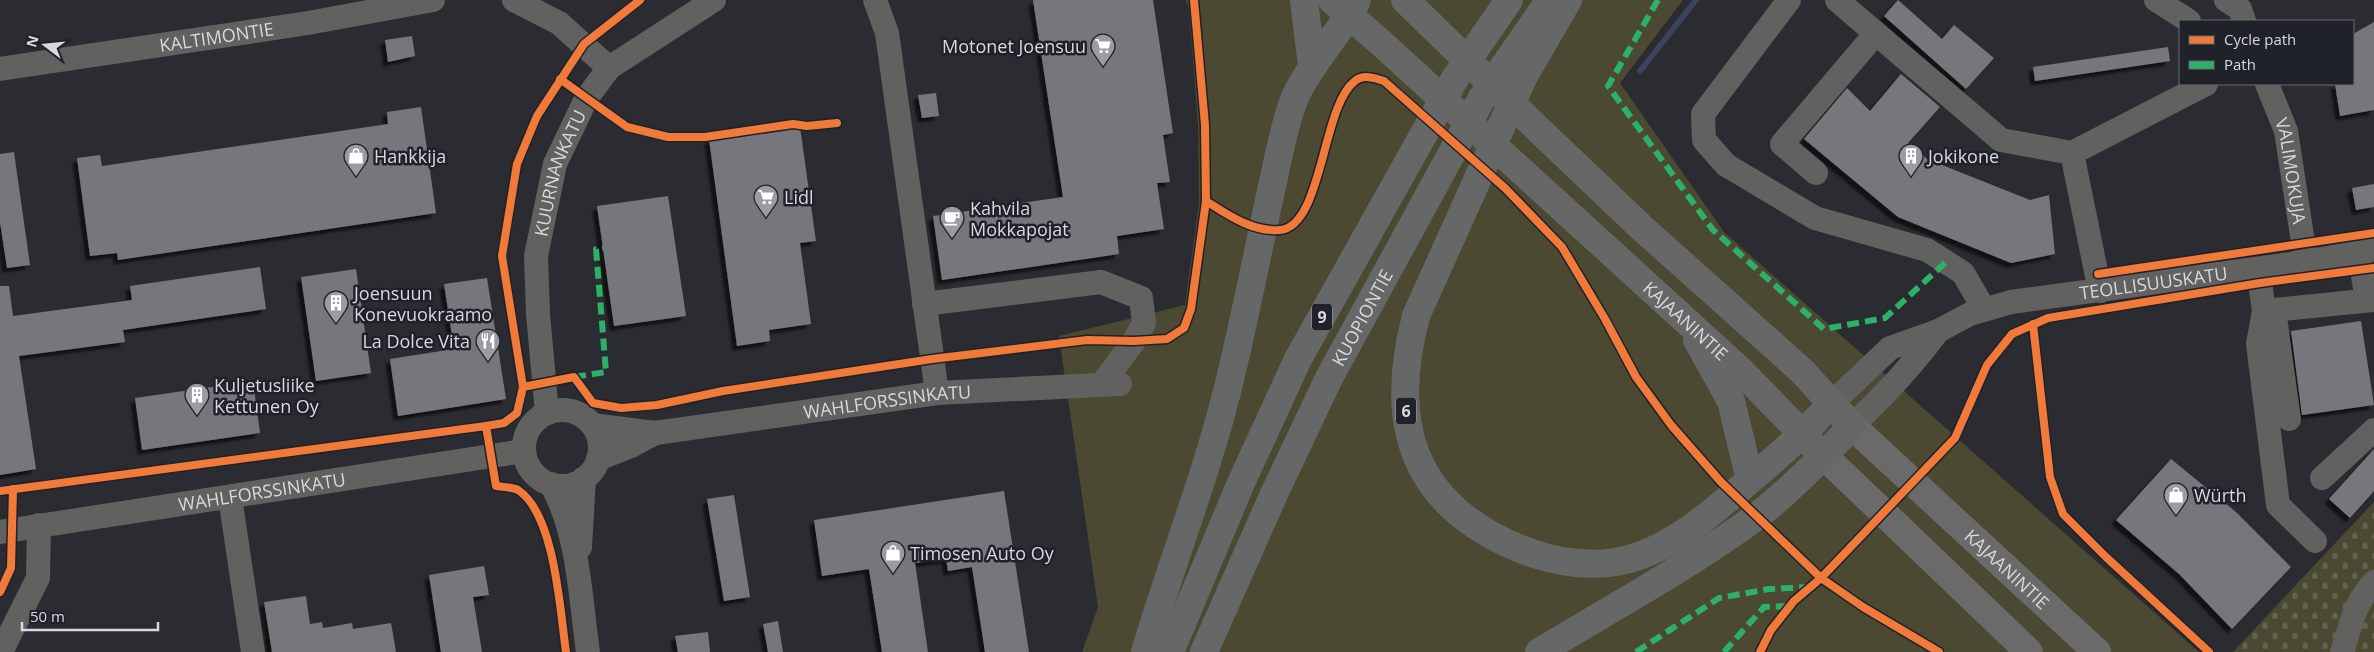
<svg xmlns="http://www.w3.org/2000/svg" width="2374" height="652" viewBox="0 0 2374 652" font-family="'Open Sans',sans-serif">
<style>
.grass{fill:#4b4931}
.cemetery{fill:url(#cemetery-stones)}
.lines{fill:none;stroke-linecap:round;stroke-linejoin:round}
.stream{stroke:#3c445d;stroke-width:5.5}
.building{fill:#76777b;filter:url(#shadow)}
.minor{stroke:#616160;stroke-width:24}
.major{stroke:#6b6a6a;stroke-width:28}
.highway{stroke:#666868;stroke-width:28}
.highway-bridge{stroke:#666868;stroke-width:28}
.quiet{stroke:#2db169;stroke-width:6;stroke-dasharray:12 6;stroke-linecap:butt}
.cycleway-casing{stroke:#1f2229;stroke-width:11}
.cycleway{stroke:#f17a3a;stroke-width:8}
.labels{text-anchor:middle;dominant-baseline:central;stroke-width:5;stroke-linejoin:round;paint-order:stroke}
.shield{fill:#1f2229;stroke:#a0a2a8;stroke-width:1}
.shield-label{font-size:16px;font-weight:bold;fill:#d7d9de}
.street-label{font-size:18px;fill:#d7d9de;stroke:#1f2229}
.poi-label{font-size:18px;fill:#d7d9de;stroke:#1f2229;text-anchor:start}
</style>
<defs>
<pattern id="cemetery-stones" width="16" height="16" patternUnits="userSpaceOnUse" patternTransform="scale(1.25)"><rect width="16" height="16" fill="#4b4931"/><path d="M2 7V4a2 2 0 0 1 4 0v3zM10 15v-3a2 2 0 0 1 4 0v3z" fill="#64634e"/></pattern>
<filter id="shadow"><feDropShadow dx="-4.5" dy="4.5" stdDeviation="1" flood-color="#0009"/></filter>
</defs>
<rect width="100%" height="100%" fill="#2b2c31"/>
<path class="grass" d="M1186,0H1683L1620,83L1724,232L2199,652H1082L1098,607L1059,336L1185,305L1199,203L1198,125L1189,8Z"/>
<path class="cemetery" d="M2374,502V652H2233Z"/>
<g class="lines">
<path class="stream" d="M1640,71L1696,0"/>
</g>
<path class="building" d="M1033,0H1153L1173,133L1163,135L1170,182L1157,183L1164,229L1117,236L1119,254L942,280L933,216L1063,197Z
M1898,0L1942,39L1954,25L1994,58L1966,89L1884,16Z
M2374,22V110L2340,116L2335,84H2353V34Z
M412,36L415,56L388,62L385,40Z
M2168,47L2170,61L2035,81L2033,67Z
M1901,74L1940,107L1908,143L1927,159L2030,200L2049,195L2055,254L2011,263L1898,217L1804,139L1847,88L1870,111Z
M936,93L939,116L922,118L918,95Z
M421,107L436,213L118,260L117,253L90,256L77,158L100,155L102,166L388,124L387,112Z
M800,127L816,241L800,243L811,324L769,330L770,341L737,346L709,139Z
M14,152L30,265L7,268L0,222V154Z
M2374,184V207L2356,210L2352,188Z
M668,196L686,316L614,326L597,206Z
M260,267L266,309L123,330L125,342L19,356L36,469L0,475V286H9L13,316L132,300L130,286Z
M356,269L371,373L316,381L301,277Z
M487,278L506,399L398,416L390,359L454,349L444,284Z
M2361,321L2374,405L2302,415L2291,331Z
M253,381L260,433L142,450L135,398Z
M2374,449V491L2350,518L2329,499Z
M2171,459L2236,512L2291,567L2232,629L2179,574L2116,520Z
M1004,491L1029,652H985L972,567L948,571L946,559L915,563L928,652H882L869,569L822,576L814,520Z
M734,495L750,597L724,601L707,499Z
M484,566L489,595L473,597L482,652H441L429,575Z
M306,596L310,624L322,622L323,628L352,623L353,629L391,623L396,652H272L264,602Z
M778,621L783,652H768L763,624Z
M708,632L710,652H678L675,636Z"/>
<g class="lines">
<g class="minor">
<path d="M514,0L559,23L609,68"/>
<path d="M875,0L887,33L937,393"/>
<path d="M1789,0L1703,114L1704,140L1726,165L1815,218L1927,250L1963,273L1984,309"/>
<path d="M1837,0L2001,140L2072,153L2100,291"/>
<path d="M2156,0L2189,21"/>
<path d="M2226,0L2240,9L2244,21"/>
<path id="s1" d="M0,69L308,23L433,0"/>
<path id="s2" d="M2267,84L2286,131L2306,262"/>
<path d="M2072,153L2206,84"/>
<path d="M1816,173L1782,144L1876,33"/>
<path d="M2359,252L2367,300"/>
<path d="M2258,269L2264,311L2258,344L2278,505L2315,541"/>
<path d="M924,304L1101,282L1141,298L1144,323L1134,341L1102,384"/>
<path d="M2274,310L2289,419"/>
<path d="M2264,311L2374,300"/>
<path id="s3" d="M1831,404L1890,348L1938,331L1970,314L2011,302L2306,262L2374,249"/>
<circle cx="562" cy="448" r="38"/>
<path id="s4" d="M547,413L538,314L536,256L555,164L586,99L609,68L714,0"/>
<path id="s5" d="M592,425L655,433L937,393L1120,384"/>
<path d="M1852,426C1884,396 1912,366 1938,331"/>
<path d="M598,459L633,445L655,433"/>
<path d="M2322,478L2374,430"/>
<path d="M551,484C579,534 580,596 588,652"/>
<path d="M230,497L253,652"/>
<path id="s6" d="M0,532L524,451"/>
<path d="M580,547L584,478"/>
<path d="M1,652L38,578L39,525"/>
<path d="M2342,652C2352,623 2352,607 2374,582"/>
</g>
<g class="major">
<path id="s7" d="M1852,426L2097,652"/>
<path d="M1824,456L2029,652"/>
</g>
<g class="highway">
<path d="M1304,0L1312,66"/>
<path d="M1332,0L1381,43"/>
<path d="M1568,0L1524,76L1416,316C1388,423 1411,503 1518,548C1552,562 1593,569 1629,559C1676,546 1715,510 1751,479C1781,454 1805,433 1831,404"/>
<path id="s8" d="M1515,165L1740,370L1816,448"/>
<path d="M1697,340L1731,401L1750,480"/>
<path d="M1145,652C1173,558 1210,467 1232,371C1247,308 1259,245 1273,182C1278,158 1286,117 1296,95C1312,61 1340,34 1357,0"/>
<path d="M1170,652L1241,483L1298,359L1454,80L1509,0"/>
<path id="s9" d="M1204,652L1274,494L1329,378L1482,98L1545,7"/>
<path d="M1539,652C1609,610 1682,570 1749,522C1785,496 1822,458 1852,426L1802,371L1643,229L1542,133"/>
</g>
<path class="highway-bridge" d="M1405,0L1542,133
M1381,43L1515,165"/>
<path class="quiet" d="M1658,0L1608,86L1713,230L1824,329L1885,318L1946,262
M574,377L606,372L596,249L603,248
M1636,652L1719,598L1769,589L1809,587
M1724,652L1764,607L1790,606"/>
<defs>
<path id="cycleway" d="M560,79L627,127L668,137H705L793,124L807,126L837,123
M1206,201C1228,215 1252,232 1280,230C1323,226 1322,105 1355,81C1363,74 1375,78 1384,81L1505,188L1562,247L1605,319L1636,377L1671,425L1721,482L1821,578L1863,607L1939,652
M2098,274L2374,233
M2033,324L2050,477L2063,514L2106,557L2209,652
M523,387L574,377L593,403L621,408L657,405L723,391L932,359L1087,340L1134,341L1167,339L1184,328L1191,309L1206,201L1205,125L1194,0
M0,491L486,426
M0,592L11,568L13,489
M566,652C560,611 555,514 518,490C513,487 502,487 496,486L486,426L504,423L517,413L523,387L502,256L517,164L537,116L584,44L640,0
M1760,652L1771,630L1794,601L1821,578L1955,438L1987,365L2012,334L2048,318L2260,283L2374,268"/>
</defs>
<use href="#cycleway" class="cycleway-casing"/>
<use href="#cycleway" class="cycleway"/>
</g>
<defs>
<symbol id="supermarket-pin" viewBox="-11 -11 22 30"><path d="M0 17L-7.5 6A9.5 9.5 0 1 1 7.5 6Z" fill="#9b9ca1" stroke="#1f2229"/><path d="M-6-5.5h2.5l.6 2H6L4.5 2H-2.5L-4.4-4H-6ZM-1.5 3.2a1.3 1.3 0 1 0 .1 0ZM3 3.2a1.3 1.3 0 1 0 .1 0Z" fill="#fff"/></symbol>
<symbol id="shop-pin" viewBox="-11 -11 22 30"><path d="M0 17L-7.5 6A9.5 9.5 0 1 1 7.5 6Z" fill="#9b9ca1" stroke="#1f2229"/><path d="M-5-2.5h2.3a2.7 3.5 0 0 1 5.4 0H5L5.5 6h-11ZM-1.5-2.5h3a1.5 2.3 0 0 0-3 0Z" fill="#fff"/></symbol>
<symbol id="building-pin" viewBox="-11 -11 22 30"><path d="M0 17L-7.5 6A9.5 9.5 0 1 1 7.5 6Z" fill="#9b9ca1" stroke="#1f2229"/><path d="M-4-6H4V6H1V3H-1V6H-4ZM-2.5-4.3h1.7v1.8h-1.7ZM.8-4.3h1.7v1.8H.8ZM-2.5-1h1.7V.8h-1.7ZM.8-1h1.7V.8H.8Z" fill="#fff"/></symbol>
<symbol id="cafe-pin" viewBox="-11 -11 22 30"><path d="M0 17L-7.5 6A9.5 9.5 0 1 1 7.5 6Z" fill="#9b9ca1" stroke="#1f2229"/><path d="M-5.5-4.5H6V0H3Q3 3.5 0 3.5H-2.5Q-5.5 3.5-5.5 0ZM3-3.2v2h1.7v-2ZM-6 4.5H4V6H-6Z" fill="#fff"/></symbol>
<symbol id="restaurant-pin" viewBox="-11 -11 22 30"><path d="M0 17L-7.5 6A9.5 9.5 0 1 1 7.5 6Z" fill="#9b9ca1" stroke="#1f2229"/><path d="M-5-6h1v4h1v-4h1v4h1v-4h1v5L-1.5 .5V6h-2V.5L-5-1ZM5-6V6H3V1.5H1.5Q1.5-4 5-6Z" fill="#fff"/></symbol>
</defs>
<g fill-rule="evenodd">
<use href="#supermarket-pin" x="1089" y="32" width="28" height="38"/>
<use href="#shop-pin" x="342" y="142" width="28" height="38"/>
<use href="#building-pin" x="1897" y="142" width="28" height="38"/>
<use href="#supermarket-pin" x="752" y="183" width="28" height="38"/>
<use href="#cafe-pin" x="938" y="204" width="28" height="38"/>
<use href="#building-pin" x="322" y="289" width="28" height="38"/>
<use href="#restaurant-pin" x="474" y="327" width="28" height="38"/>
<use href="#building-pin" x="183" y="381" width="28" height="38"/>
<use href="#shop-pin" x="2162" y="481" width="28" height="38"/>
<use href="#shop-pin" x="879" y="539" width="28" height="38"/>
</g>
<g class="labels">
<g class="shield">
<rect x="1312" y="303.5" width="20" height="27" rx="4"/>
<rect x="1396" y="397.5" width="20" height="27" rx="4"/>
</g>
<g class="shield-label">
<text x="1322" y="317">9</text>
<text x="1406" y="411">6</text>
</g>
<g class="street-label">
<text stroke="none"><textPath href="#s1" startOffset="219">KALTIMONTIE</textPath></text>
<text stroke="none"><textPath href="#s2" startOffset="91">VALIMOKUJA</textPath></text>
<text stroke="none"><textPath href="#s4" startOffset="244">KUURNANKATU</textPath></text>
<text stroke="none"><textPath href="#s3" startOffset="355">TEOLLISUUSKATU</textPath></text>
<text stroke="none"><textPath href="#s9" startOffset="370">KUOPIONTIE</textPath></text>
<text stroke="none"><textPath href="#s8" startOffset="231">KAJAANINTIE</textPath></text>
<text stroke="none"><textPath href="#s5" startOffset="298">WAHLFORSSINKATU</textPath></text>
<text stroke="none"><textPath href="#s6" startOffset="265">WAHLFORSSINKATU</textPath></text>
<text stroke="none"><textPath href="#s7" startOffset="211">KAJAANINTIE</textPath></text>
</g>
<g class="poi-label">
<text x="1086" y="46" text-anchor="end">Motonet Joensuu</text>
<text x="374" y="156">Hankkija</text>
<text x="1928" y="156">Jokikone</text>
<text x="784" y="197">Lidl</text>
<text x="970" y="208">Kahvila<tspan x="970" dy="21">Mokkapojat</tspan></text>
<text x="354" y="293">Joensuun<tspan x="354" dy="21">Konevuokraamo</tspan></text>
<text x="470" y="341" text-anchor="end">La Dolce Vita</text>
<text x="214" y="385">Kuljetusliike<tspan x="214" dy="21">Kettunen Oy</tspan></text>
<text x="2194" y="495">Würth</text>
<text x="910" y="553">Timosen Auto Oy</text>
</g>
</g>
<rect x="2179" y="20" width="175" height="65" fill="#1f2229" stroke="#696b71"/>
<rect x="2189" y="36" width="25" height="8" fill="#f17a3a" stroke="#696b71"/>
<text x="2224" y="45" font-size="15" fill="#d7d9de">Cycle path</text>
<rect x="2189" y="61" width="25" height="8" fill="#2db169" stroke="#696b71"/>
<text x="2224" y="70" font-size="15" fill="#d7d9de">Path</text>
<g transform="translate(45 45) rotate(286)" stroke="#1f2229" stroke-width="4" paint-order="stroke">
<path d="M0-4L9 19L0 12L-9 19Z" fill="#d7d9de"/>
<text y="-8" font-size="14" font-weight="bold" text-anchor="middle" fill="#d7d9de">N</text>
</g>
<path d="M22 622v8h136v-8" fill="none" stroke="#d7d9de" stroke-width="2.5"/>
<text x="30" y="622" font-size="15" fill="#d7d9de" stroke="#1f2229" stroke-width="4" paint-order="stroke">50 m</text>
</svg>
